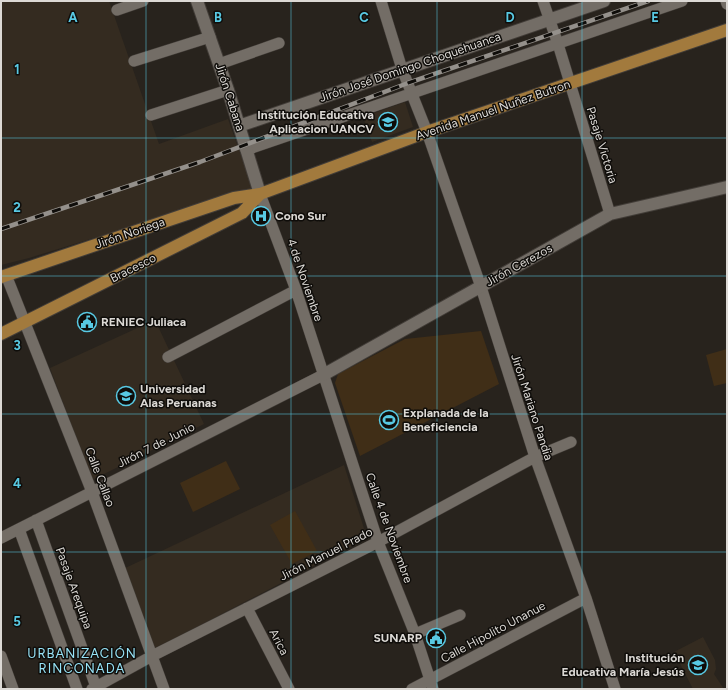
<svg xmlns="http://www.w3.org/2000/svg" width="728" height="690" viewBox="0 0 728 690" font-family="Figtree,sans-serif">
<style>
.built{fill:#342b20}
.green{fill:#402e17}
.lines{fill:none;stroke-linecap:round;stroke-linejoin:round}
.street-casing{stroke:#423d38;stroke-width:12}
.secondary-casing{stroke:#423d38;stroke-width:14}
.primary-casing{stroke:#423d38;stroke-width:14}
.street{stroke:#736d66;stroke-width:11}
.secondary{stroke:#736d66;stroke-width:12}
.primary{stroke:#a27a3d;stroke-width:12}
.rail-casing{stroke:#94908b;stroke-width:4.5}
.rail{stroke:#0f0d0a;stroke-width:3;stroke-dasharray:9;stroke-linecap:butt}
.grid{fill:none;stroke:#58c9e3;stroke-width:1;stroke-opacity:0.55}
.labels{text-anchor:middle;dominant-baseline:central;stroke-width:3;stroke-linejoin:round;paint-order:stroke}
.street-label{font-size:12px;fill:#dcd9d5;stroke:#0f0d0a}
.poi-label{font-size:12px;font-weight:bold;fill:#dcd9d5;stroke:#0f0d0a;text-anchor:start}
.neighbourhood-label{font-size:13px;letter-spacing:1px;fill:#97e3f7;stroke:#0f0d0a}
.grid-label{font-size:13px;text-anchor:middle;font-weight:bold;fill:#58c9e3;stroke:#0f0d0a;stroke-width:3;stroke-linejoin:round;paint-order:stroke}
</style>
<rect width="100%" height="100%" fill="#28231d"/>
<path class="built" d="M1,1H109L159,144L228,119L253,189L29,258L1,265Z
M405,102L413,127L372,142L363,117Z
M155,320L204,424L92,480L50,368Z
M344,465L367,538L155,649L121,570Z
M703,637L715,660L716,669L714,674L724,689H693L674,652Z"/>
<path class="green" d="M481,331L499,384L360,456L335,383L338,374L405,339Z
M727,349V383L714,386L706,355Z
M226,461L240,489L193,512L180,483Z
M295,511L317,551L292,564L270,525Z"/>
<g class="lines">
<defs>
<path id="street" d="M381,1L402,69L427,132L481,287L535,457L586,598L615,689
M543,1L558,44L610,214
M726,1L727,4
M117,10L143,1
M134,61L210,37
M219,64L279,43
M151,115L228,90
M246,150C391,99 537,51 682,1
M260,194L296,290L378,542L415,634L433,689
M6,275L92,492L164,689
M168,357L296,290
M36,520L96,687
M19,529L77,689
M1,538L323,375
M247,608L289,689
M415,634L460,615
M1,656L13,689
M92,689L152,656L378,542L535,457L571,442
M412,689L586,598"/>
<path id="secondary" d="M197,1L228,90L260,194
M239,126L604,1
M323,375L610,214L727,187"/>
<path id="primary" d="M1,277L234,198L260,194L427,132L727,30
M1,334L242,213L260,194"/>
</defs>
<use href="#street" class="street-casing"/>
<use href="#secondary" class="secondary-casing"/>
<use href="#primary" class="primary-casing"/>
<use href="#street" class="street"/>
<use href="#secondary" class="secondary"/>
<use href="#primary" class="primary"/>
<defs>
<path id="rail" d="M1,229L200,162L408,83L648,1"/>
</defs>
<use href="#rail" class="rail-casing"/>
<use href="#rail" class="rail"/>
</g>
<path class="grid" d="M146,1V689M291,1V689M437,1V689M582,1V689M1,138H727M1,276H727M1,414H727M1,552H727"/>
<defs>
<symbol id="school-ring" viewBox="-11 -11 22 22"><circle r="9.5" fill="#0f0d0a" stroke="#58c9e3" stroke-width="1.5"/><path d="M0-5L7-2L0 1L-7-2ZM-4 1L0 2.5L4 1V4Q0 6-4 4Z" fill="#58c9e3"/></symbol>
<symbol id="hospital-ring" viewBox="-11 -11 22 22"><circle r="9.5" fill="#0f0d0a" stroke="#58c9e3" stroke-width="1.5"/><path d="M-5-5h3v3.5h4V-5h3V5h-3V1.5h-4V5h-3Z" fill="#58c9e3"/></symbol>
<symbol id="civic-ring" viewBox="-11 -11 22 22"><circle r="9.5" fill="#0f0d0a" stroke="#58c9e3" stroke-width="1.5"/><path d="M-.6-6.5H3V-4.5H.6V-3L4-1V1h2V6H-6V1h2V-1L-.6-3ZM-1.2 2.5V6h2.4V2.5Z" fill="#58c9e3"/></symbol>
<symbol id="university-ring" viewBox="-11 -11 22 22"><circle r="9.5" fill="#0f0d0a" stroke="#58c9e3" stroke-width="1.5"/><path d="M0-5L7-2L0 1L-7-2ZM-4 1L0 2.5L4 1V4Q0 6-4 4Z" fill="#58c9e3"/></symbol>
<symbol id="stadium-ring" viewBox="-11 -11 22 22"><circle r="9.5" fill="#0f0d0a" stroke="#58c9e3" stroke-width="1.5"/><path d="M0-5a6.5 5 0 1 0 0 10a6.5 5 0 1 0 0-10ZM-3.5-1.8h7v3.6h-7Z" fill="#58c9e3"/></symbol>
</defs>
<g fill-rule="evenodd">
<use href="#school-ring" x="377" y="111" width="22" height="22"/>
<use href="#hospital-ring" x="250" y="205" width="22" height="22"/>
<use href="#civic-ring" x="76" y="311" width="22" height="22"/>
<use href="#university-ring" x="115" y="385" width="22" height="22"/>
<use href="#stadium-ring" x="378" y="409" width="22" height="22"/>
<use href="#civic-ring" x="425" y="627" width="22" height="22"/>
<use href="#school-ring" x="687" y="654" width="22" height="22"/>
</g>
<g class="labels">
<g class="street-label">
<text transform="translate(410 67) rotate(-19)">Jirón José Domingo Choquehuanca</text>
<text transform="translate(230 97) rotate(72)">Jirón Cabana</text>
<text transform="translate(493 110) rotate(-19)">Avenida Manuel Nuñez Butron</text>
<text transform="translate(602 145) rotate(73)">Pasaje Victoria</text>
<text transform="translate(130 233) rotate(-19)">Jirón Noriega</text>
<text transform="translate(519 265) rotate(-29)">Jirón Cerezos</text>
<text transform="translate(133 268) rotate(-27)">Bracesco</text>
<text transform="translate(305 280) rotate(71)">4 de Noviembre</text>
<text transform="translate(532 407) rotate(72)">Jirón Mariano Pandia</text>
<text transform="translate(156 445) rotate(-27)">Jirón 7 de Junio</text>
<text transform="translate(100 477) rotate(69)">Calle Callao</text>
<text transform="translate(389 528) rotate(70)">Calle 4 de Noviembre</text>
<text transform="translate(326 554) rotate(-27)">Jirón Manuel Prado</text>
<text transform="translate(74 588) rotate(70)">Pasaje Arequipa</text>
<text transform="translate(493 632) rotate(-28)">Calle Hipolito Unanue</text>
<text transform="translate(279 642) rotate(62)">Arica</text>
</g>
<g class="poi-label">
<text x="374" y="115" text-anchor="end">Institución Educativa<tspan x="374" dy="14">Aplicacion UANCV</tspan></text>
<text x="275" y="216">Cono Sur</text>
<text x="101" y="322">RENIEC Juliaca</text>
<text x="140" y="389">Universidad<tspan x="140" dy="14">Alas Peruanas</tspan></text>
<text x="403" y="413">Explanada de la<tspan x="403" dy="14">Beneficiencia</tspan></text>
<text x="422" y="638" text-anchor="end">SUNARP</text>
<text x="684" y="658" text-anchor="end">Institución<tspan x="684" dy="14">Educativa María Jesús</tspan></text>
</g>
<g class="neighbourhood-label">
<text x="82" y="653">URBANIZACIÓN<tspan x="82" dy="15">RINCONADA</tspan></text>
</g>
</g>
<g class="grid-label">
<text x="73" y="22">A</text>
<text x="218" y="22">B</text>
<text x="364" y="22">C</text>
<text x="510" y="22">D</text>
<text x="655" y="22">E</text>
<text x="17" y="74">1</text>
<text x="17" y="212">2</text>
<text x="17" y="350">3</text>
<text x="17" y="488">4</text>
<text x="17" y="626">5</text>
</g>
<rect width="728" height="690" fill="none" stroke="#dcd9d5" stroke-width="4"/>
</svg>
